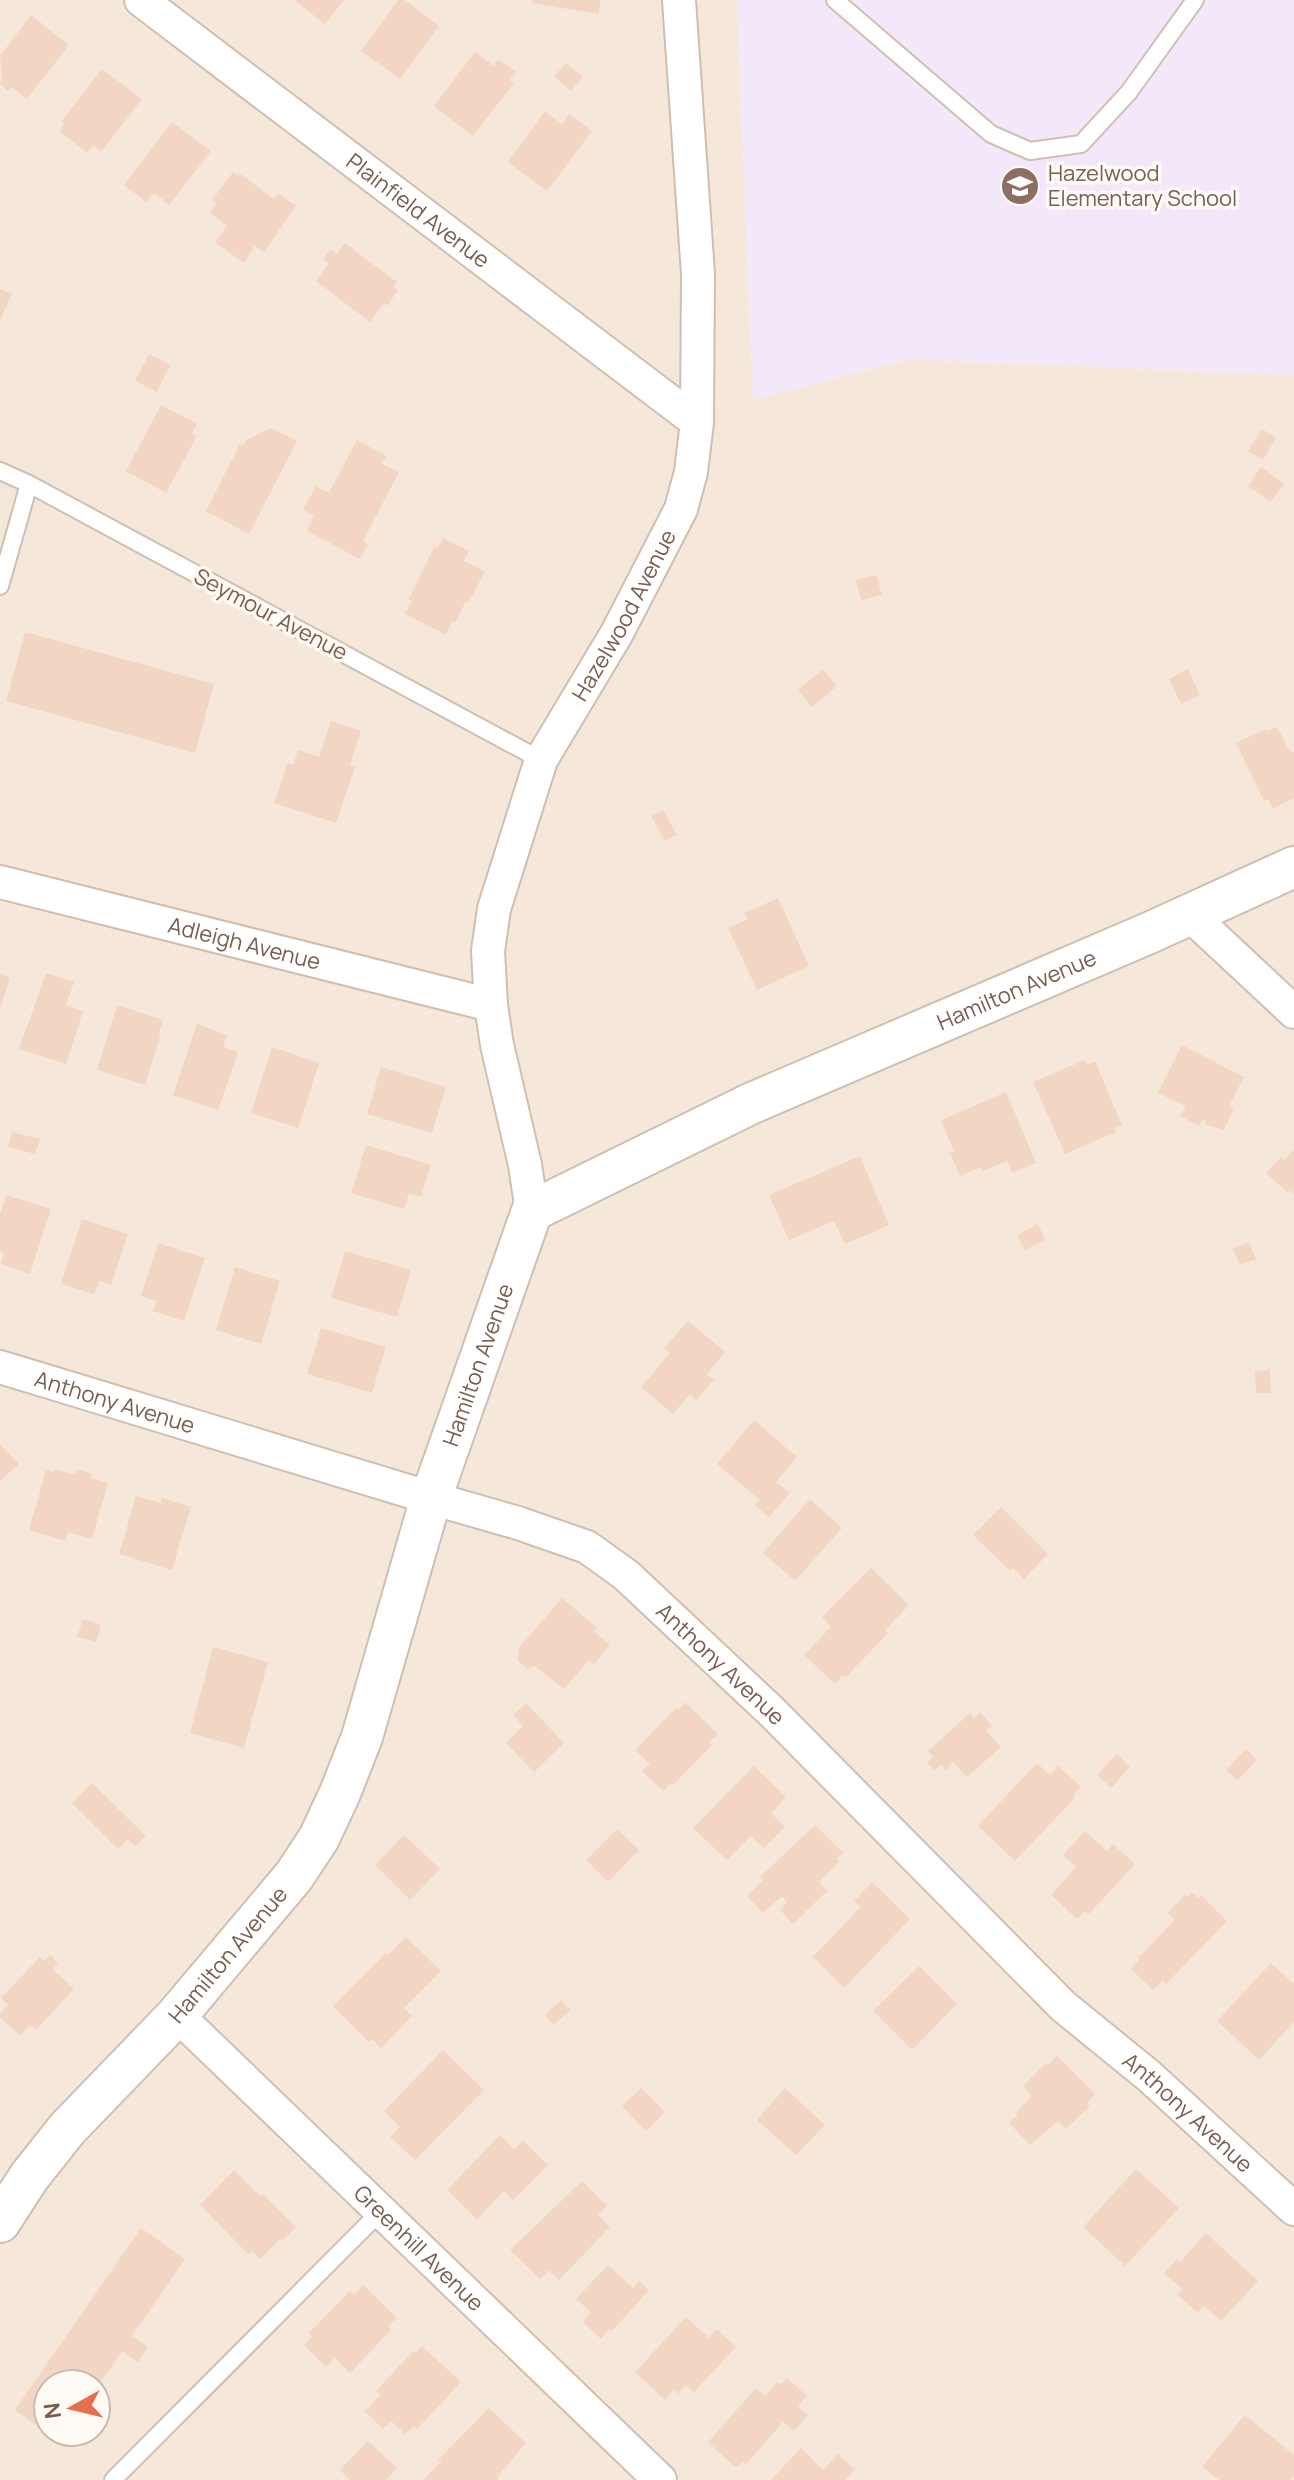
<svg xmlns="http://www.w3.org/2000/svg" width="1294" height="2480" viewBox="0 0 1294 2480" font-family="Manrope,sans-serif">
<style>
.residential{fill:#f5e8da;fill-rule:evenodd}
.education{fill:#f3e8fa}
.building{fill:#f3d5c3}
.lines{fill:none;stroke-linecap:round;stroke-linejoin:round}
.service-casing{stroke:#d1beb0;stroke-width:20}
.minor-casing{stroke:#d1beb0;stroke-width:36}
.tertiary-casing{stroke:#d1beb0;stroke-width:44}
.service{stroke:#fff;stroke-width:16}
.minor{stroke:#fff;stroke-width:32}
.tertiary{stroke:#fff;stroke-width:40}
.labels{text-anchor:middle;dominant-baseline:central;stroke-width:7;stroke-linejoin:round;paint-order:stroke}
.education-label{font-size:22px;fill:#785e54;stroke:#fffaf3;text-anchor:start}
.street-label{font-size:22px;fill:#7a5c4d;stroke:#fffaf3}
</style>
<rect width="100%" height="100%" fill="#fdf6ec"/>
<path class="residential" d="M0,0H737L753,399L909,359L1294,375V2480H0ZM48,2384H96V2432H48Z"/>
<path class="education" d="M737,0H1294V375L909,359L753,400Z"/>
<path class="building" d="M294,0H344L325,24Z
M398,0H405L439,26L400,79L361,51Z
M533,0H601L598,14L532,3Z
M31,15L69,45L27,99L12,87L8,91L0,84L2,78L0,56Z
M475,52L494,66L498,59L516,72L510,79L514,83L473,136L434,106Z
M566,63L583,77L571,91L554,76Z
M102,69L142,99L101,152L93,145L87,153L59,131L64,124L61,122Z
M545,111L562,124L569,114L592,131L547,191L508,162Z
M172,122L211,151L169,205L154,193L146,202L124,185Z
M233,172L238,176L239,173L274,199L278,193L296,206L264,252L255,246L244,263L215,242L227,226L210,213L217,203L212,200Z
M345,243L397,282L393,287L398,290L387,306L384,303L370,322L316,281L329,263L323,259L331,249L337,254Z
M0,289L12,294L0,320Z
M149,354L170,365L157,392L135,381Z
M161,405L197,424L192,434L197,436L166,493L126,471Z
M271,428L297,441L249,534L206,511L240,444L243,446L246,440Z
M1262,429L1276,438L1263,460L1248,451Z
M357,440L386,456L382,464L399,472L363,541L368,544L360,559L307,531L314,516L303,510L316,486L329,493Z
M1261,467L1284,484L1270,502L1248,486Z
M443,538L469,551L464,561L485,571L469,602L466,601L455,623L452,621L446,635L405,614L412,601L409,599L434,547L438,548Z
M876,575L882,595L861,600L856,580Z
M25,632L214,684L195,753L6,701Z
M823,669L837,686L812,707L798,690Z
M1188,669L1200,695L1181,704L1169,679Z
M331,721L361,731L350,765L355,767L336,823L274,803L288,763L293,765L298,750L319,757Z
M1277,727L1291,753L1294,751V798L1273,809L1268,799L1264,801L1236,743L1266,729L1267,731Z
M663,810L677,835L665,841L651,816Z
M778,898L809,966L757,990L728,928L748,919L745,913Z
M46,973L74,982L66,1005L83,1011L66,1064L19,1049Z
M0,974L10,978L1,1006H0Z
M117,1005L163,1020L159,1033H161L145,1085L97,1070Z
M197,1024L227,1035L223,1047L238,1052L218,1110L173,1095Z
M1182,1045L1244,1077L1229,1106L1234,1108L1224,1130L1205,1124L1206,1121L1202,1119L1199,1126L1180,1116L1186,1106L1158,1093Z
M272,1047L319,1063L298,1128L251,1113Z
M1085,1060L1087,1065L1095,1061L1122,1125L1115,1128L1116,1132L1065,1154L1033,1082Z
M381,1067L446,1087L432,1133L367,1114Z
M1006,1092L1036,1163L1012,1173L1007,1161L982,1171L981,1167L960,1176L950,1153L954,1152L941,1120Z
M12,1132L40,1139L35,1154L8,1147Z
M366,1145L431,1165L421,1197L409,1193L404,1209L351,1193Z
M1294,1149V1194L1290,1190L1288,1193L1266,1173L1281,1157L1284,1160Z
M860,1156L889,1225L845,1244L834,1221L789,1240L769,1195Z
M6,1195L51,1209L30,1274L1,1264L4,1252L0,1251V1214Z
M82,1219L128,1234L111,1285L99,1281L94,1294L61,1284Z
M1038,1224L1045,1240L1025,1250L1017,1235Z
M1249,1242L1256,1259L1240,1265L1233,1249Z
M158,1243L205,1258L184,1321L153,1311L157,1301L141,1296Z
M345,1251L411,1270L397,1317L331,1298Z
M235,1267L280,1281L261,1344L216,1330Z
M688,1321L725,1352L707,1374L714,1380L696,1400L690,1394L673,1414L641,1387L670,1353L664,1348Z
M321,1328L386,1347L372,1393L307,1374Z
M1270,1370L1271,1393H1256L1255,1371Z
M754,1420L797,1457L776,1482L790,1493L769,1517L755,1505L760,1500L717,1464Z
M0,1444L19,1464L0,1481Z
M55,1469L75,1475L77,1469L92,1474L90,1478L108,1483L92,1539L68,1532L65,1541L29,1530L46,1470L54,1472Z
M136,1496L161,1503L162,1498L191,1507L172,1570L119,1554Z
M810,1499L842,1528L795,1581L763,1553Z
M1001,1507L1048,1554L1024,1579L1013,1568L1010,1571L973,1535Z
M871,1568L909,1605L885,1630L888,1633L846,1677L843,1675L835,1684L804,1655L831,1627L822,1617Z
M562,1598L597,1628L594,1631L610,1645L594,1664L589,1660L564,1689L535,1666L527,1669L518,1661L519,1652L517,1650Z
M83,1619L101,1625L96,1642L77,1637Z
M213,1647L268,1662L244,1748L190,1733Z
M685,1702L718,1734L710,1742L712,1745L672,1786L670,1784L663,1791L642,1771L650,1764L635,1750L676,1708L678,1710Z
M526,1703L564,1743L534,1772L506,1743L523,1726L513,1715Z
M980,1712L992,1726L986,1731L1001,1747L967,1777L953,1762L946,1770L941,1765L934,1771L927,1763L933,1757L928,1751L970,1713L974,1718Z
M1246,1749L1257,1760L1237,1781L1226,1770Z
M1117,1754L1130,1767L1111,1788L1097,1775Z
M1037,1763L1050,1775L1058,1766L1081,1787L1073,1796L1075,1798L1015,1861L978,1826Z
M754,1766L786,1797L771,1813L785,1827L764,1848L751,1836L727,1860L693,1828Z
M92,1783L146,1836L135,1846L128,1839L118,1849L72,1803Z
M815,1825L843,1853L836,1859L839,1862L819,1882L827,1891L793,1924L780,1910L787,1902L782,1896L763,1913L747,1896L763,1880L760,1877Z
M617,1829L639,1850L608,1882L586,1860Z
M1085,1831L1107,1851L1113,1844L1135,1864L1089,1914L1084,1911L1077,1919L1051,1895L1076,1867L1063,1855Z
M404,1835L440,1869L410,1900L375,1865Z
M872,1882L910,1919L844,1988L813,1957L861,1907L854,1901Z
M1192,1892L1198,1898L1201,1895L1227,1921L1166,1984L1163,1980L1153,1990L1131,1969L1140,1959L1138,1958L1175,1920L1167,1913L1185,1895L1187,1897Z
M406,1937L441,1971L404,2008L412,2016L381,2048L372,2039L369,2042L333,2006L386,1953L388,1955Z
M50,1955L58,1963L53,1969L74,1989L36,2030L30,2025L20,2036L0,2017V2013L8,2005L1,1998L40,1957L44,1961Z
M1271,1963L1294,1984V2022L1259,2060L1217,2021Z
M919,1966L957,2004L912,2050L873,2011Z
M561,2000L570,2010L554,2025L545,2015Z
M443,2050L484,2090L415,2160L390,2137L400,2127L384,2111Z
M1057,2056L1095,2094L1087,2103L1090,2106L1066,2129L1058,2121L1030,2145L1009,2123L1018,2115L1015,2113L1032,2096L1023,2086L1046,2063L1048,2065Z
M641,2088L665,2112L646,2131L622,2106Z
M785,2088L825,2125L796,2155L757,2120Z
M500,2135L514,2149L523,2141L548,2165L513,2200L504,2191L477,2219L447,2190Z
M1136,2169L1179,2208L1125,2266L1083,2227Z
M234,2170L260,2196L263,2194L296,2227L282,2241L280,2239L260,2259L252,2251L248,2254L200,2205Z
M582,2181L607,2206L598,2215L610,2227L559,2280L549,2270L540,2279L510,2250Z
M141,2228L185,2259L132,2336L148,2347L138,2362L122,2351L96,2389V2384H48V2432H67L60,2442L15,2410Z
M1206,2233L1258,2281L1221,2321L1204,2306L1198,2313L1177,2294L1182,2289L1164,2273L1177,2259L1180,2262Z
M608,2265L633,2288L639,2281L649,2290L612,2331L609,2329L601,2339L583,2322L591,2312L576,2299Z
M363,2285L397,2318L388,2326L391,2330L350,2373L335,2358L326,2367L304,2345L312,2337L309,2333L350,2291L354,2295Z
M686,2317L709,2338L717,2329L736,2347L694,2392L686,2385L678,2394L674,2390L665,2400L635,2372Z
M422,2346L461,2382L417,2429L414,2426L405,2434L391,2421L383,2429L365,2411L381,2395L376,2391L413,2351L416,2352Z
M787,2378L807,2396L798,2406L808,2415L794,2431L783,2422L746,2464L743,2461L736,2468L708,2442L756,2388L765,2396L778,2382L780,2385Z
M489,2408L526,2443L498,2476V2480H423L441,2462L438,2460Z
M1245,2415L1294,2455V2476L1291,2480H1219L1202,2467Z
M368,2441L397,2468L386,2480H350L340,2470Z
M801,2448L823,2470L838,2454L855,2470L845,2480H771Z"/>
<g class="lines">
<defs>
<path id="service" d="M835,0L991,134L1030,151L1081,144L1129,92L1195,0
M0,471L29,484L541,760
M0,586L29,484
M113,2480L381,2211"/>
<g id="minor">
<path id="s1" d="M141,0L697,422"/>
<path id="s2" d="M0,882L491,1005"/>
<path d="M1190,915L1294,1012"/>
<path id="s3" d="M532,1211L525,1165L497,1045L491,1005L488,951L494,909L541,760L617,633L681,509L691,472L697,422L698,274L679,0"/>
<path id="s4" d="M0,1367L431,1498L518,1523L587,1547L626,1575L772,1712L1063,2006L1149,2076L1294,2209"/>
<path id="s5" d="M177,2015L660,2480"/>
</g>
<g id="tertiary">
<path id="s6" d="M0,2222L29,2177L67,2129L177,2015L294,1876L319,1838L340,1793L362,1737L431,1498L532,1211L750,1104L1149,933L1294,867"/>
</g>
</defs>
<use href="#service" class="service-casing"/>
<use href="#minor" class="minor-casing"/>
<use href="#tertiary" class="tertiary-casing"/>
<use href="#service" class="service"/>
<use href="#minor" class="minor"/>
<use href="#tertiary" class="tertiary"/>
</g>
<defs>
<symbol id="school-disc" viewBox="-11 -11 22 22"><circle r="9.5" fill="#8d6e63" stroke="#fffaf3"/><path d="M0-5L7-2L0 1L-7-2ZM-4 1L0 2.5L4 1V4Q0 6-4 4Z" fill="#fff"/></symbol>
</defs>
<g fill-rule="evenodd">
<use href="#school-disc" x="998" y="164" width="44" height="44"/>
</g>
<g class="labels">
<g class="education-label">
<text x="1048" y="173">Hazelwood<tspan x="1048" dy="25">Elementary School</tspan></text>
</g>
<g class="street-label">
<text stroke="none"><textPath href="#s1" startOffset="348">Plainfield Avenue</textPath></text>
<text transform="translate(271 614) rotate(28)">Seymour Avenue</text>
<text stroke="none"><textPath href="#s3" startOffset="630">Hazelwood Avenue</textPath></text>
<text stroke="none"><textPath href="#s2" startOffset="252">Adleigh Avenue</textPath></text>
<text stroke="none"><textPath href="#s6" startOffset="1696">Hamilton Avenue</textPath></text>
<text stroke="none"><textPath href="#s6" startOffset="1000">Hamilton Avenue</textPath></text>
<text stroke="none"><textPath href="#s4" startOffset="120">Anthony Avenue</textPath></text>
<text stroke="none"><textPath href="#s4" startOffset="792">Anthony Avenue</textPath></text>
<text stroke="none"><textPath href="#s6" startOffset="352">Hamilton Avenue</textPath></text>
<text stroke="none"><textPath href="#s4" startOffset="1440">Anthony Avenue</textPath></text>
<text stroke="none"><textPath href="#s5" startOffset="336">Greenhill Avenue</textPath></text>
</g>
</g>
<g transform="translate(72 2408) rotate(262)"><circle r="38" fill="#fffaf3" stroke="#cabbb1" stroke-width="2"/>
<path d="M0-6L14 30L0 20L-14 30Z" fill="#e76f51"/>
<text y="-12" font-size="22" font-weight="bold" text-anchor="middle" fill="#7a5c4d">N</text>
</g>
</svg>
